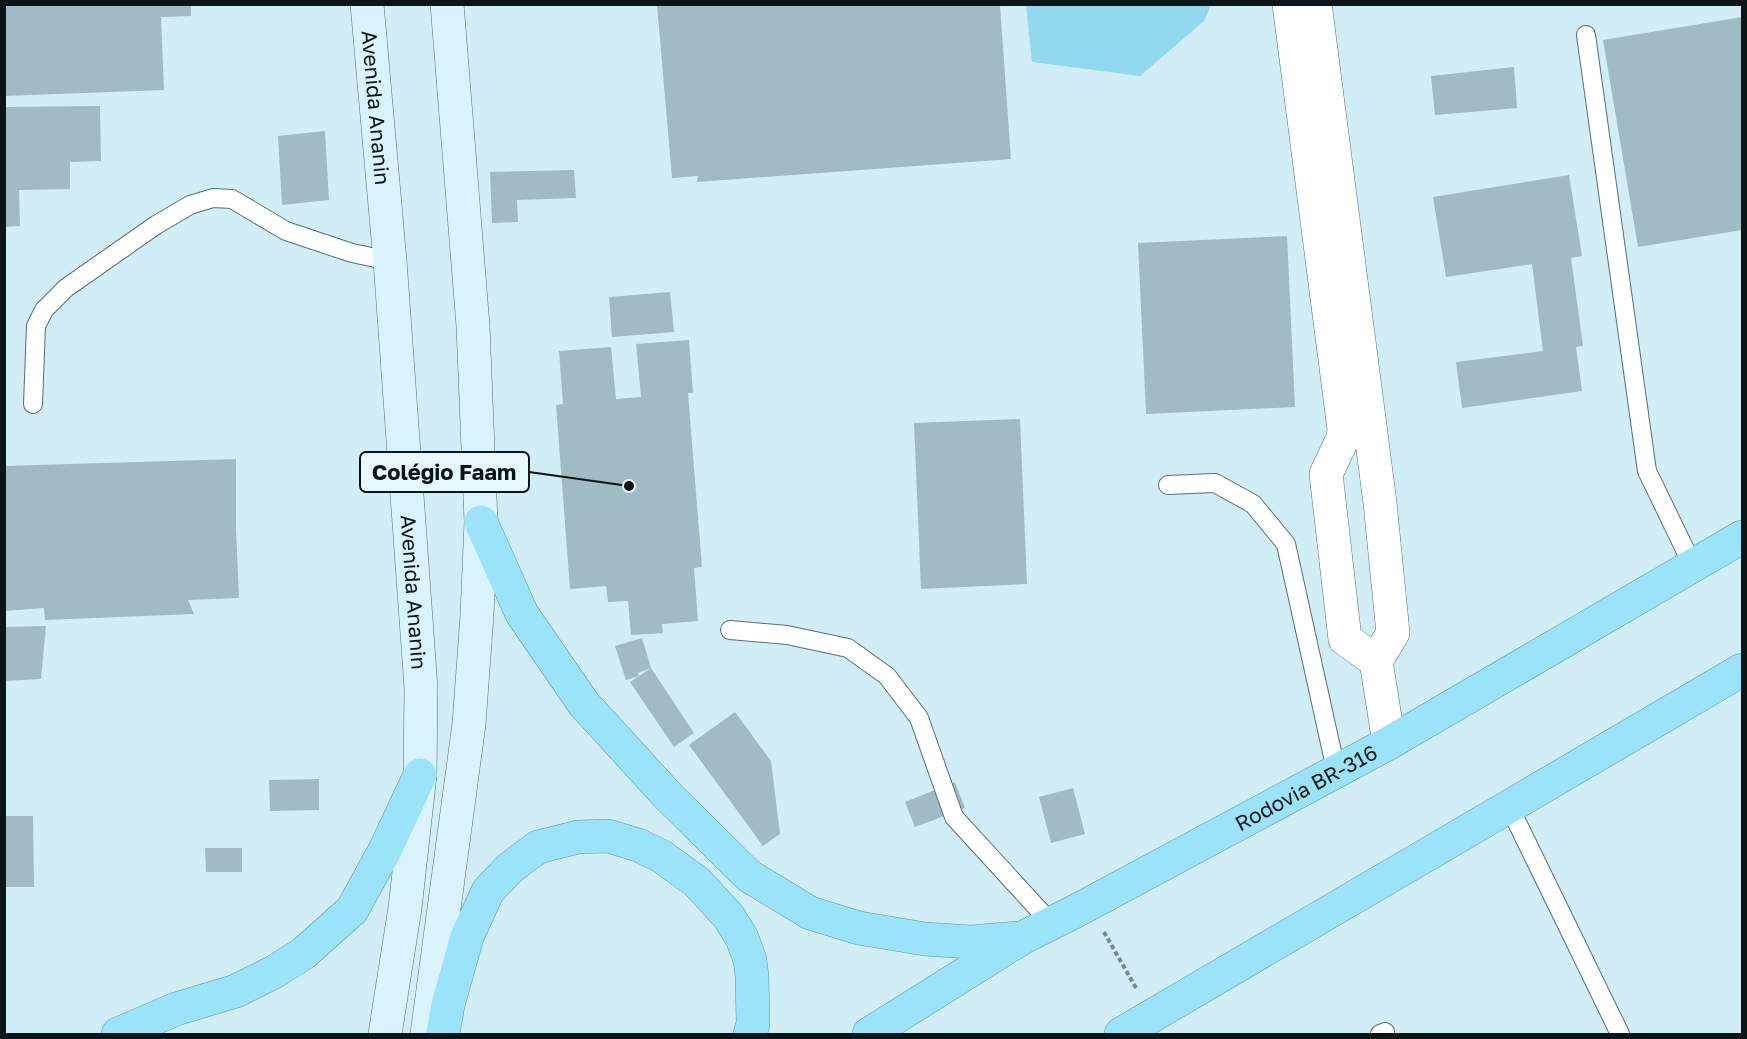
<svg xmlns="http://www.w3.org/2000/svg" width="1747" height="1039" viewBox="0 0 1747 1039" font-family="'Golos Text',sans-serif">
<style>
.green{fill:#93d9ee}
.building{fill:#a0bbc3}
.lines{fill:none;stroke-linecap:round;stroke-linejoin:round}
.service-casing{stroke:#576f77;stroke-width:20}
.minor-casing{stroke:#576f77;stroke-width:34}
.secondary-casing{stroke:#576f77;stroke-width:34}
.trunk-casing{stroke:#5797a9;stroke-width:34}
.path{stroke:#76898f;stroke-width:4;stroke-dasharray:4.5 3;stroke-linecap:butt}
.service{stroke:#fff;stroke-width:18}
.minor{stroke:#fff;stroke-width:33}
.secondary{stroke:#d9f4fd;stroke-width:33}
.trunk{stroke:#9ae3f8;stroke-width:33}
.labels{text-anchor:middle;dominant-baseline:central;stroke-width:4.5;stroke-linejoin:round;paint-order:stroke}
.street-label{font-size:21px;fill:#0c1619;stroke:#e7f8fd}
.leader{fill:none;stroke:#0c1619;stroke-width:2}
.callout-dot{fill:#0c1619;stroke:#e7f8fd;stroke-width:2}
.callout{fill:#e7f8fd;stroke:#0c1619;stroke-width:2}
.callout-label{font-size:22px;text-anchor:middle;font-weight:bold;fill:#0c1619}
</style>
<rect width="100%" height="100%" fill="#d1edf5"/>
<path class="green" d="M1026,5V4L1211,5L1204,21L1140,76L1032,62Z"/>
<path class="building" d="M4,4H191V16L161,17L164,90L4,96Z
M657,5H1000L1011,159L697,182L698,176L672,178Z
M1742,17V230L1638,247L1603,40Z
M1514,67L1517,108L1435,115L1431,76Z
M100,106L101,161L70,162V189L19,190L20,226L4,227V107Z
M325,131L329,200L282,205L278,136Z
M574,170L576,198L517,200L518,222L492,223L490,172Z
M1569,175L1582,256L1571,258L1583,346L1576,347L1582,391L1462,408L1456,362L1543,351L1532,264L1446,277L1433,197Z
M1287,236L1295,407L1146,414L1138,243Z
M670,292L674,332L612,337L609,297Z
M689,340L693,393H688L702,567L694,568L698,621L662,624L663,633L631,635L628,601L608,602L606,586L570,589L556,405L563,404L559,351L611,347L616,399L641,397L636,344Z
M1020,419L1027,584L921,589L914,423Z
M236,459V529L239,598L188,600L194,614L45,620L44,608L4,611V466Z
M46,626L41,679L4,681V627Z
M642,638L651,668L694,733L674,747L630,682L651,668L638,673L639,676L626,680L615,646Z
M735,712L771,761L780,834L763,846L689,745Z
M319,779V810L270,811L269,780Z
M955,782L965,808L915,827L905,802Z
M1073,788L1085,834L1051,843L1039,797Z
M4,816H33L34,887H4Z
M205,848H242V872H206Z"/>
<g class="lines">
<defs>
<path id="service" d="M1586,35L1647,471L1693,566
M33,404L36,326L44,310L66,288L156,225L190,205L213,198L232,199L286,231L352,253L390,261
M1168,485L1215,483L1253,504L1286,544L1336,770
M730,630L787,635L848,648L887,676L919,718L954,817L1051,923
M1509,806L1620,1034
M1380,1034L1385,1032"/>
<path id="minor" d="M1289,4L1344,429L1343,438L1326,474L1345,639L1376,661
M1315,4L1380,503L1393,633L1376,661L1389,743"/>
<g id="secondary">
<path id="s1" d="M367,4L390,261L421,688L420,775L405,908L385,1034"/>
<path d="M427,1034L469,724L477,615L481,522L473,326L447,4"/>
</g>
<g id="trunk">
<path d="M481,522L522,614L584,704L669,797L749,876L810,913L859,928L925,939L971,942L1018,938"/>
<path d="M118,1034L176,1009L236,991L274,972L304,953L352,910L385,850L420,775"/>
<path d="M443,1034L448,1005L467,937L488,891L510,868L538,847L578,837L608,836L638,845L661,856L697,882L729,917L742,938L750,960L752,976L753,1024L750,1034"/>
<path id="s2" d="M869,1034L1022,938L1074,912L1389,743L1742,537"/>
<path d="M1121,1034L1742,670"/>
</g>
</defs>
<use href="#service" class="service-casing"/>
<use href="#minor" class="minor-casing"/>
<use href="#secondary" class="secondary-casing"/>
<use href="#trunk" class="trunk-casing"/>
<path class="path" d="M1104,932L1136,988"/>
<use href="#service" class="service"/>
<use href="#minor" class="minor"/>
<use href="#secondary" class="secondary"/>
<use href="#trunk" class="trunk"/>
</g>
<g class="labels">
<g class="street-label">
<text stroke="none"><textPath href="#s1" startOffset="104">Avenida Ananin</textPath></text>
<text stroke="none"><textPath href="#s1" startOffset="590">Avenida Ananin</textPath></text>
<text stroke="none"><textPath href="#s2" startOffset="502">Rodovia BR-316</textPath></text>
</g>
</g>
<path class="leader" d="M629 486L529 472"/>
<circle class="callout-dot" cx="629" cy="486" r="6"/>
<rect class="callout" x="360" y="452" width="169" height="40" rx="6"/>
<g class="callout-label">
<text x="444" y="480">Colégio Faam</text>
</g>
<rect width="1747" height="1039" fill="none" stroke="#0c1619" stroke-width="12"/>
</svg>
